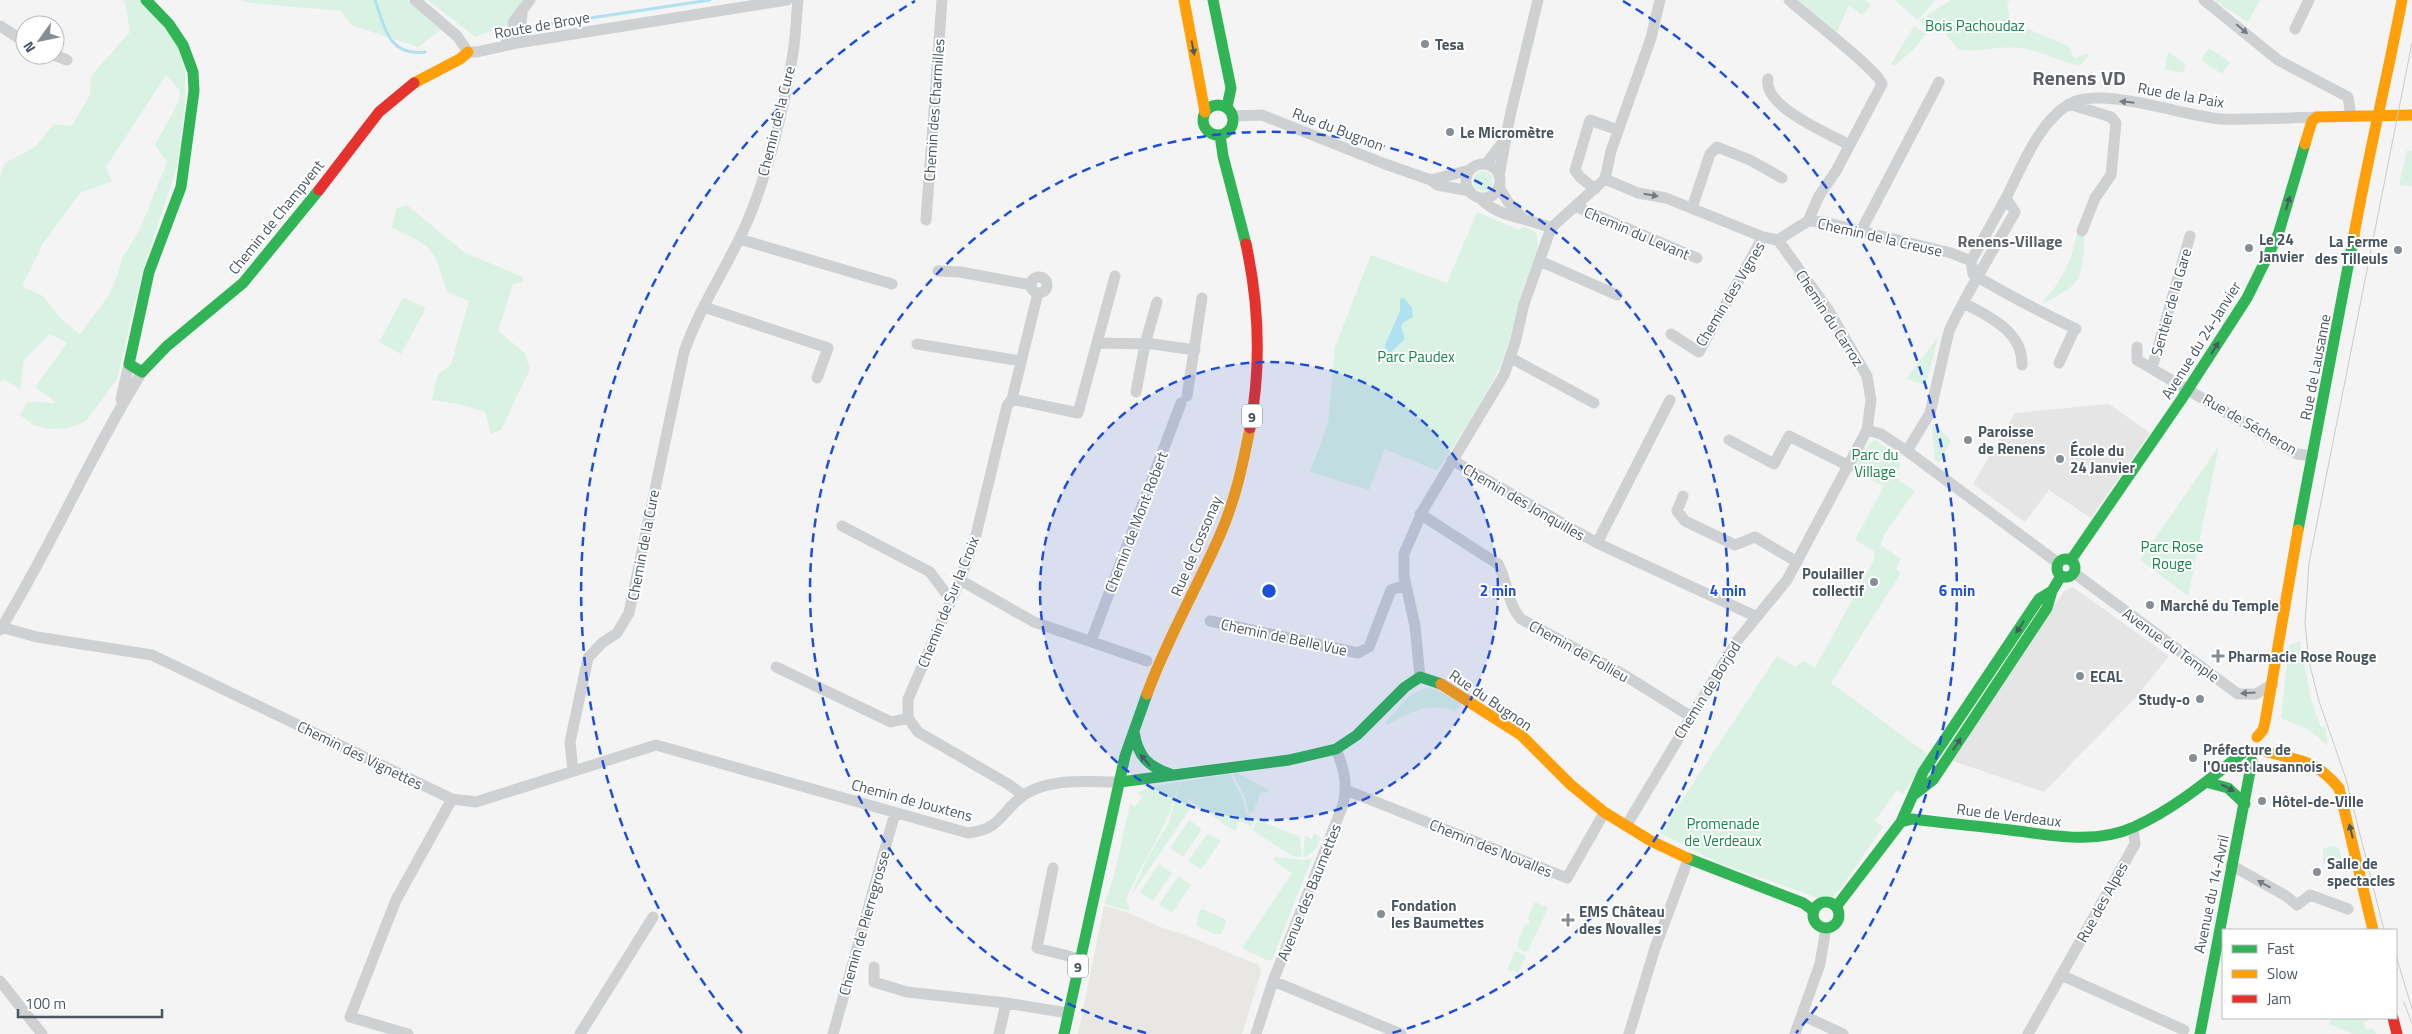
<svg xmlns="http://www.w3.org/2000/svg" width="2412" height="1034" viewBox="0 0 2412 1034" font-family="'Titillium Web',sans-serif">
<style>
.commercial{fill:#e8e7e3}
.education{fill:#e6e5e6}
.green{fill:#d9f2e3;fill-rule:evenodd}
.water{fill:#aee2f0}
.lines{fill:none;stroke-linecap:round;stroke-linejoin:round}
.stream{stroke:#aee2f0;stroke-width:3}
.street{stroke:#ced0d2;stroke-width:11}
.fast{stroke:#30b455;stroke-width:11}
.slow{stroke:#ff9f0a;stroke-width:11}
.jam{stroke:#e5322d;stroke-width:11}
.tram{stroke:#c9cacc;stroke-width:1}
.oneway{fill:#727b83}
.oneway2{fill:#495b60}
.ring{fill:none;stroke:#1d4ed8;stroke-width:2.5;stroke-dasharray:9 6}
.poi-dot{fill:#868d94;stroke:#fff;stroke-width:2}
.labels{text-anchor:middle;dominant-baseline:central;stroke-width:4;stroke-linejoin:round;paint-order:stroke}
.shield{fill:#fff;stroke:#808990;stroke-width:1}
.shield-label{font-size:14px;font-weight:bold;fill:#4a5661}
.street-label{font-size:15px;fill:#4a5661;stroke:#fff}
.park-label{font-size:15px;fill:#17864f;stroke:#fff}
.poi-label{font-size:15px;font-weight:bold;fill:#4a5661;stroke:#fff;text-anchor:start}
.neighbourhood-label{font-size:16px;font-weight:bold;fill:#5f6368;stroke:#fff}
.district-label{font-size:20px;font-weight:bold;fill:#5f6368;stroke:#fff}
.centre{fill:#1d4ed8;stroke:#fff;stroke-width:2.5}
.ring-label{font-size:15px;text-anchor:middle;font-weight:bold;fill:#1d4ed8;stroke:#fff;stroke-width:4;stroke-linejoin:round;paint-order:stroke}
</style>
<rect width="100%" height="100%" fill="#f4f4f4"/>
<path class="commercial" d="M1104,906L1126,912L1165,929L1183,934L1259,965L1261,972L1242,1034H1078Z"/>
<path class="education" d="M2109,404L2150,433L2091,518L2049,490L2025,522L1973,484L2015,413Z
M2073,587L2169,656L2137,696L2044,792L1950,760L2065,590Z"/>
<path class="green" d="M123,0H143L178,46L185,72V105L177,167L142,273L117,379L86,421L69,428L49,429L33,425L20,415L28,402L57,403L35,387L67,343L50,334L24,360L20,389L3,379L0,383V176L5,163L35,147L54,124L72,126L90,95L91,76L130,32L126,7ZM166,75L180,91L179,101L155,145L167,162L140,229L122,259L119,271L109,295L80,334L62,320L43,296L22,286L42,245L80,193L112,181L106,167Z
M240,0H407L442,29L418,47L351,25L341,11L252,3Z
M428,0H523L507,25L475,37Z
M1793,0H1865L1871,5L1862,15L1849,5L1836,34Z
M1894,0H1935L1918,20Z
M1951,0H2010L2007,4L2011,26L2008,30L2028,29L2068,46L2074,58L2087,54L2088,56L2081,65C2067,65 2039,50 2021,48C2000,45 1978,54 1958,49L1936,23L1927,30L1920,20Z
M2214,0H2260L2248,22Z
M1914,26L1926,34L1916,47L1895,66L1891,64Z
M2209,48L2230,62L2222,74L2201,60Z
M2168,52L2185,64L2183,73L2165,69Z
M2407,150L2412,151V186L2399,185Z
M1473 181a10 10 0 1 1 20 0a10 10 0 1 1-20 0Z
M407,205L465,253L523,277V282L513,284L498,331L524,352L530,369L501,430L491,434L485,412L463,405L432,400L438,374L451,365L469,301L447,292C433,247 436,248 392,228L396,209Z
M1477,212L1519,230L1523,226L1535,232C1544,247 1529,270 1524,285C1515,312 1512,340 1500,366C1483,402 1459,438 1437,471L1385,449L1369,490L1310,472L1328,423L1335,347L1371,255L1447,283Z
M2079,230L2084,232C2083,239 2084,244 2084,251C2081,287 2071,288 2044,303L2043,301C2056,288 2067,270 2072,253C2075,245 2075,238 2079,230Z
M403,298L426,308L401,354L379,342Z
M1938,337L1926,385L1906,379Z
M1934,423L1951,441L1939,463L1935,460L1932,427Z
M1875,440L1900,457V466L1896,478L1915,491L1885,533L1881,545L1901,559L1896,569L1901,573L1831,683L1929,755L1903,794L1897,790L1875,821L1883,827L1838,892L1832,897L1818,898L1719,863L1660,833L1777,656L1795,667L1804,661L1815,668L1874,560V551L1855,540L1884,486L1851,471L1860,451Z
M2219,446L2188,596L2140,560Z
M2300,641L2311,699L2321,727L2325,726L2328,746L2309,730L2281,718L2289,645Z
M1425,688L1435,689L1461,703L1456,711C1432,702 1408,711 1388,725L1385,723L1409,696Z
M1237,773L1269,790L1268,793L1261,792L1252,814L1248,812L1245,797L1234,777L1233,774Z
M1230,774L1243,799L1246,814L1253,818L1254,822L1250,827L1244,822H1238L1236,826L1238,827L1234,831L1220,822L1226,814L1220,821L1185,797L1191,804L1190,809L1130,897L1147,859L1169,822L1180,782Z
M1179,782C1168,829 1144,857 1126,899L1130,911L1104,904L1113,880L1130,804L1135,807L1142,797L1137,793L1153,786Z
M1189,820L1202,829L1183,857L1170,848Z
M1258,820L1300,837L1302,857L1292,856L1252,830Z
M1208,833L1221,841L1201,869L1188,861Z
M1314,833L1321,838L1316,849L1306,857L1303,855L1305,836L1312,839Z
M2335,846L2339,848L2344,869H2339L2323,863V848Z
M1275,857L1305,860L1312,858L1272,960L1269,961L1242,948L1292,873L1273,860Z
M1159,864L1172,873L1153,901L1140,892Z
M1178,876L1191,885L1172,913L1159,905Z
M1535,902L1548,908L1528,951L1525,952L1518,948L1517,944L1525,924L1529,925L1530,921L1527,920Z
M1203,909L1225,919L1226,922L1222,933L1217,935L1196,926L1199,911Z
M1517,951L1526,956L1517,974L1514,970L1511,972L1507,970L1514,953Z
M2332,1018H2367L2368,1021L2364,1022L2366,1030L2374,1028L2376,1034H2353L2329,1024Z"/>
<path class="water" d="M1404,298L1412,308L1413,317L1403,323L1401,327L1405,339L1390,353L1385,348V345L1400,311V299Z"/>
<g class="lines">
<path class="stream" d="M375,0C385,28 389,57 425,52
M537,26L710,0"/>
<path class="street" d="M415,0L457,36L468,52H477L517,43L787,0
M1789,0C1805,15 1877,69 1882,84L1836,171L1819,196L1808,221
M2204,0L2278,60L2348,97L2351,116
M522,14L520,34L526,41
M0,26L25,42
M2295,29L2309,0
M504,46L511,35L514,21L530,0
M54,55L67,60
M1768,79C1763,107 1828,133 1849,145
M2069,104L2111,117L2116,123L2111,175L2095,198L2082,231
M1233,116L1262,115L1385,164L1431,180L1437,185L1470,191
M1486,164L1504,141
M1466 181a17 17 0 1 1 34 0a17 17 0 1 1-34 0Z
M1499,176L1510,116L1538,0
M1605,179L1638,193L1666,198L1763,237L1778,240L1808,221L1824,222L1951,253L1971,261
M1431,180L1470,170
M1499,187L1508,202L1522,217
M1595,189L1580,177L1575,170L1590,120L1618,130
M1480,198C1498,218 1527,217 1551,228
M2006,198C2022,167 2038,123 2069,104C2102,85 2185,117 2222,119C2254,120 2286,118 2317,117
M1577,207L1697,258
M1692,208L1710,154L1717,147L1750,160L1782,178
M926,220L942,0
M1551,228L1605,179L1611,151L1651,38L1660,0
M1861,231L1939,82
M739,239L892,284
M1540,261L1617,295
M938,271L960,272L1031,285
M1031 285a8 8 0 1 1 16 0a8 8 0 1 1-16 0Z
M1964,303C1989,317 2023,331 2022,365
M704,307L828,348L817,378
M1671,334L1699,352L1763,237
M1097,343L1153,344L1195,350
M917,344L1021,361
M2137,347V360L2297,454L2313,456
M1511,358L1594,403
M2059,363L2075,328
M2152,368L2190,236
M1136,392L1145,344L1157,302
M1187,396L1202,298
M121,399L129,364
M1012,399L1078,413L1115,276
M1867,430L1881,434L1907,451L2058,563
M1729,440L1774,464L1789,436L1849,466
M1907,451L1930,413L1949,331C1968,290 1993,251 2015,212L2006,198L1971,261L1973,274C2007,295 2041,312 2076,329
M1452,460L1597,543L1755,616
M1683,496L1677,511L1685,521L1735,545L1755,537L1797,562
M1420,514L1498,564C1508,581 1507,604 1521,619L1621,673L1690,716
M842,526L930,572L950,599
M1597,543L1670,400
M2074,573L2238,694H2256L2273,684
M960,580L1034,622L1147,661
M1210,621L1358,653L1369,647L1391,590L1406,585
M1,627L37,637L152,655L452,799L476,802L656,745L968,833C1002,829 1001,811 1024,795C1050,777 1090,782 1120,782
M0,630C52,546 90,455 142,372
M1091,641L1181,403
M776,667L891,722L908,718
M1420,677L1415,626L1404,576V554L1423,510L1504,375L1515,343L1524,304L1551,228
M573,771L570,742L588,658L602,643L617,633L629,613L684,352C699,309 725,270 744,229C766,181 785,105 793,53C796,35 796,18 798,0
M1346,790L1567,878L1604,813
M1023,795L1008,784L918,732L908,718V699L960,580L975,539L1007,406L1012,399L1038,293
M1626,826L1737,641L1787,580L1867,430L1871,400L1867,376L1829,311L1778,240
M2231,865L2286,896L2297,905L2310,895L2348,909
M1053,868L1037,948L1080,959
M874,967V982L907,992L1006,1003L1068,1013
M2061,975L2184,1030
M0,981L42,1034
M1273,981L1401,1034
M1802,1015L1843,1034
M408,1034L350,1017L396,900L452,799
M580,1034L653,917
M833,1034L895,813
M999,1034L1006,1003
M1256,1034L1273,981L1343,805C1348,784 1344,769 1336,749
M1629,1034L1655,948L1688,860
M1795,1034L1820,964L1826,928
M2028,1034L2135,844L2133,828"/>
<path class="fast" d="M146,0L169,24L183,45L193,72L194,91L181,187L149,272L129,364L142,372L167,346L243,283L319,190
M1213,0L1231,88L1227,107
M1203 120a15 15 0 1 1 30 0a15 15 0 1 1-30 0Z
M1220,135L1223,156L1246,244
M2298,530L2354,235
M2057 568a9 9 0 1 1 18 0a9 9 0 1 1-18 0Z
M2071,560L2181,400L2247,298L2278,235L2305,144
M1134,732C1138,756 1147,766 1170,774
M1120,782L1289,760L1336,749L1357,735L1405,687L1420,677L1441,684
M2206,782L2228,788L2245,804
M1915,794L1933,780L2047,608L2052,591
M1901,822L1912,819C1945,823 1978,826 2010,830C2051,835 2095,845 2134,827C2174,809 2210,779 2244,752
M1687,858L1803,903L1814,911
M1813 915a13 13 0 1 1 26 0a13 13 0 1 1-26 0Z
M1836,907L1901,822L1923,772L2039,599L2052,591L2061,576
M1064,1034L1125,756L1147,694
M2200,1034L2252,761"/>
<path class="slow" d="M1184,0L1205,112
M414,83L460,59L468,52
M2305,144L2312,121L2317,117L2412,115
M2354,235C2368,156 2387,79 2402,0
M1441,684L1521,735L1571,785L1604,812L1651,841L1687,858
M1147,694C1167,639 1197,588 1220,535C1235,501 1243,464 1250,428
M2257,737L2263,730L2265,722L2298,530
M2267,752C2302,761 2314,759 2339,788L2373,930"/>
<path class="jam" d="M319,190L379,112L414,83
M1246,244C1259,304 1261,368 1250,428
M2393,1018L2397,1034"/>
<path class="tram" d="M2384,930L2346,779L2319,701L2309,662L2305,623L2309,563L2412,43
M2396,955L2412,1009
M2404,1002L2412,1024"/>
</g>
<defs><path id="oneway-solid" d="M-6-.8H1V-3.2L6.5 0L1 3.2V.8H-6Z" transform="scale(1.25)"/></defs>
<g class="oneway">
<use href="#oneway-solid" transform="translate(2242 29) rotate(40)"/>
<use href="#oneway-solid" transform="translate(2127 102) rotate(-174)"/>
<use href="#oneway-solid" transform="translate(1651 195) rotate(10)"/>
<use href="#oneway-solid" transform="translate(2248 693) rotate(176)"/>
<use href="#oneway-solid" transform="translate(2264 884) rotate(-151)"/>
</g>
<g class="oneway2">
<use href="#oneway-solid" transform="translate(1193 48) rotate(79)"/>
<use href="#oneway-solid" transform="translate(2288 203) rotate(-74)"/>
<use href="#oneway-solid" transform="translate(2215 348) rotate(-57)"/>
<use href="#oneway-solid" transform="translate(2020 627) rotate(124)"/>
<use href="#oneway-solid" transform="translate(1957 744) rotate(-56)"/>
<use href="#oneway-solid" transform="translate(1145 760) rotate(-131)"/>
<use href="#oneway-solid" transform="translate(2228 788) rotate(28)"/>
<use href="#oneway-solid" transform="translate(2351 831) rotate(-104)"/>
</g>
<circle cx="1269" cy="591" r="229" fill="#1d4ed8" fill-opacity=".12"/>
<g class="ring">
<circle cx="1269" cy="591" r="229"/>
<path d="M1146 1033A459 459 0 1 1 1392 1033"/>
<path d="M742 1033A688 688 0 0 1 915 1M1623 1A688 688 0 0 1 1796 1033"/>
</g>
<g class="poi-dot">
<circle cx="1425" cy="44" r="5"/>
<circle cx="1450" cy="132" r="5"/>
<circle cx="2249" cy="248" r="5"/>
<circle cx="2398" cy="250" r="5"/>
<circle cx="1968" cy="440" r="5"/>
<circle cx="2060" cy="459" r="5"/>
<circle cx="1874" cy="582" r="5"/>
<circle cx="2150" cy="605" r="5"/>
<path d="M2215.5 648.5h5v5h5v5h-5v5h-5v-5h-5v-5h5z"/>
<circle cx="2080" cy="676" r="5"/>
<circle cx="2200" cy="699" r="5"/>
<circle cx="2193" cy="758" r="5"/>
<circle cx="2262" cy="801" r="5"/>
<circle cx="2317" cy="872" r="5"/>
<circle cx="1381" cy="914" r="5"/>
<path d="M1565.5 912.5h5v5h5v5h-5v5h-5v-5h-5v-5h5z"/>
</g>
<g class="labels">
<g class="shield">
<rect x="1242" y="404.5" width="20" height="23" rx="4"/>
<rect x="1068" y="954.5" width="20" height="23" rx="4"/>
</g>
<g class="shield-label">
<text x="1252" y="416">9</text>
<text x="1078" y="966">9</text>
</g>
<g class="street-label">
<text transform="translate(542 25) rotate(-10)">Route de Broye</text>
<text transform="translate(2181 95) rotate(10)">Rue de la Paix</text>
<text transform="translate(934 110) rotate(-86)">Chemin des Charmilles</text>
<text transform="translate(776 121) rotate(-76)">Chemin de la Cure</text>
<text transform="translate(1338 129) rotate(21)">Rue du Bugnon</text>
<text transform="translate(276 217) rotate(-51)">Chemin de Champvent</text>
<text transform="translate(1637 233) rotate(23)">Chemin du Levant</text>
<text transform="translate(1880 237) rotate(13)">Chemin de la Creuse</text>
<text transform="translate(1730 294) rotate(-59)">Chemin des Vignes</text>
<text transform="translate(2171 302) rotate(-74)">Sentier de la Gare</text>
<text transform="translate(1830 318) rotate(57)">Chemin du Carroz</text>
<text transform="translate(2201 340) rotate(-58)">Avenue du 24-Janvier</text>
<text transform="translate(2315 367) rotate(-79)">Rue de Lausanne</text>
<text transform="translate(2250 424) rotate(30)">Rue de Sécheron</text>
<text transform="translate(1524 502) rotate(30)">Chemin des Jonquilles</text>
<text transform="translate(1136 522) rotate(-69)">Chemin de Mont Robert</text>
<text transform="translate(643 545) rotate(-79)">Chemin de la Cure</text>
<text transform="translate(1196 546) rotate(-67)">Rue de Cossonay</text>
<text transform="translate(948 602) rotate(-68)">Chemin de Sur la Croix</text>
<text transform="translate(1284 637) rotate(12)">Chemin de Belle Vue</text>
<text transform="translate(2171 645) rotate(36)">Avenue du Temple</text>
<text transform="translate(1579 651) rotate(29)">Chemin de Follieu</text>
<text transform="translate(1707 690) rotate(-58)">Chemin de Borjod</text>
<text transform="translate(1491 700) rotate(34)">Rue du Bugnon</text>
<text transform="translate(360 755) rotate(26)">Chemin des Vignettes</text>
<text transform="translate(912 800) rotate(15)">Chemin de Jouxtens</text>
<text transform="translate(2009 815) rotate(7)">Rue de Verdeaux</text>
<text transform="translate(1491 848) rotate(22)">Chemin des Novalles</text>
<text transform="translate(1309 892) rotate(-68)">Avenue des Baumettes</text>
<text transform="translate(2211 894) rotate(-78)">Avenue du 14-Avril</text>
<text transform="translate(2102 902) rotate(-61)">Rue des Alpes</text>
<text transform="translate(864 923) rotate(-74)">Chemin de Pierregrosse</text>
</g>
<g class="park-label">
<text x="1975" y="25">Bois Pachoudaz</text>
<text x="1416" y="356">Parc Paudex</text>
<text x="1875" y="454">Parc du<tspan x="1875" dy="17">Village</tspan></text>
<text x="2172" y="546">Parc Rose<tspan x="2172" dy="17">Rouge</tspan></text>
<text x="1723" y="823">Promenade<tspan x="1723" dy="17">de Verdeaux</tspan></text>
</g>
<g class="poi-label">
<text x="1435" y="44">Tesa</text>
<text x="1460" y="132">Le Micromètre</text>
<text x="2259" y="239">Le 24<tspan x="2259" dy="17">Janvier</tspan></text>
<text x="2388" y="241" text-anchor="end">La Ferme<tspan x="2388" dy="17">des Tilleuls</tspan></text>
<text x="1978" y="431">Paroisse<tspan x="1978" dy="17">de Renens</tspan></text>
<text x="2070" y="450">École du<tspan x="2070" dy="17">24 Janvier</tspan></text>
<text x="1864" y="573" text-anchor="end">Poulailler<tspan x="1864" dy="17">collectif</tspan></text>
<text x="2160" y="605">Marché du Temple</text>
<text x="2228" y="656">Pharmacie Rose Rouge</text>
<text x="2090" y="676">ECAL</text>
<text x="2190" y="699" text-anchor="end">Study-o</text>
<text x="2203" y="749">Préfecture de<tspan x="2203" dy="17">l'Ouest lausannois</tspan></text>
<text x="2272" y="801">Hôtel-de-Ville</text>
<text x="2327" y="863">Salle de<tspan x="2327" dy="17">spectacles</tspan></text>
<text x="1391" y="905">Fondation<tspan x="1391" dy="17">les Baumettes</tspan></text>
<text x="1579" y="911">EMS Château<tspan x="1579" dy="17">des Novalles</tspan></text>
</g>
<g class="neighbourhood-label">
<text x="2010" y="241">Renens-Village</text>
</g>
<g class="district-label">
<text x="2079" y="77">Renens VD</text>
</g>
</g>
<circle cx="1269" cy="591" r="8" class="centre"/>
<g class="ring-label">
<text x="1498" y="596">2 min</text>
<text x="1728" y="596">4 min</text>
<text x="1957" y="596">6 min</text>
</g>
<rect x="2222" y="929" width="175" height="90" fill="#ffffff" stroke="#b7bbc0"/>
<rect x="2232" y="945" width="25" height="8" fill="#30b455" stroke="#b7bbc0"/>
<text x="2267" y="954" font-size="15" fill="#4a5661">Fast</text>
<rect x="2232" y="970" width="25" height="8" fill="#ff9f0a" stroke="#b7bbc0"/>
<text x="2267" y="979" font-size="15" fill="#4a5661">Slow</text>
<rect x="2232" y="995" width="25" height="8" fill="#e5322d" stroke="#b7bbc0"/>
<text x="2267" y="1004" font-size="15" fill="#4a5661">Jam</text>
<g transform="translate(40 40) rotate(237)"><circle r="24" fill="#ffffff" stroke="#b7bbc0"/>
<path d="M0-4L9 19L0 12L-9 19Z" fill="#868d94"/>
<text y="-8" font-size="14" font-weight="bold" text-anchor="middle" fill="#4a5661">N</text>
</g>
<path d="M18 1009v8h144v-8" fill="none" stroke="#4a5661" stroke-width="2.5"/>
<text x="25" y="1009" font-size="15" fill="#4a5661" stroke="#ffffff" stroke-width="4" paint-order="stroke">100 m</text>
</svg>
